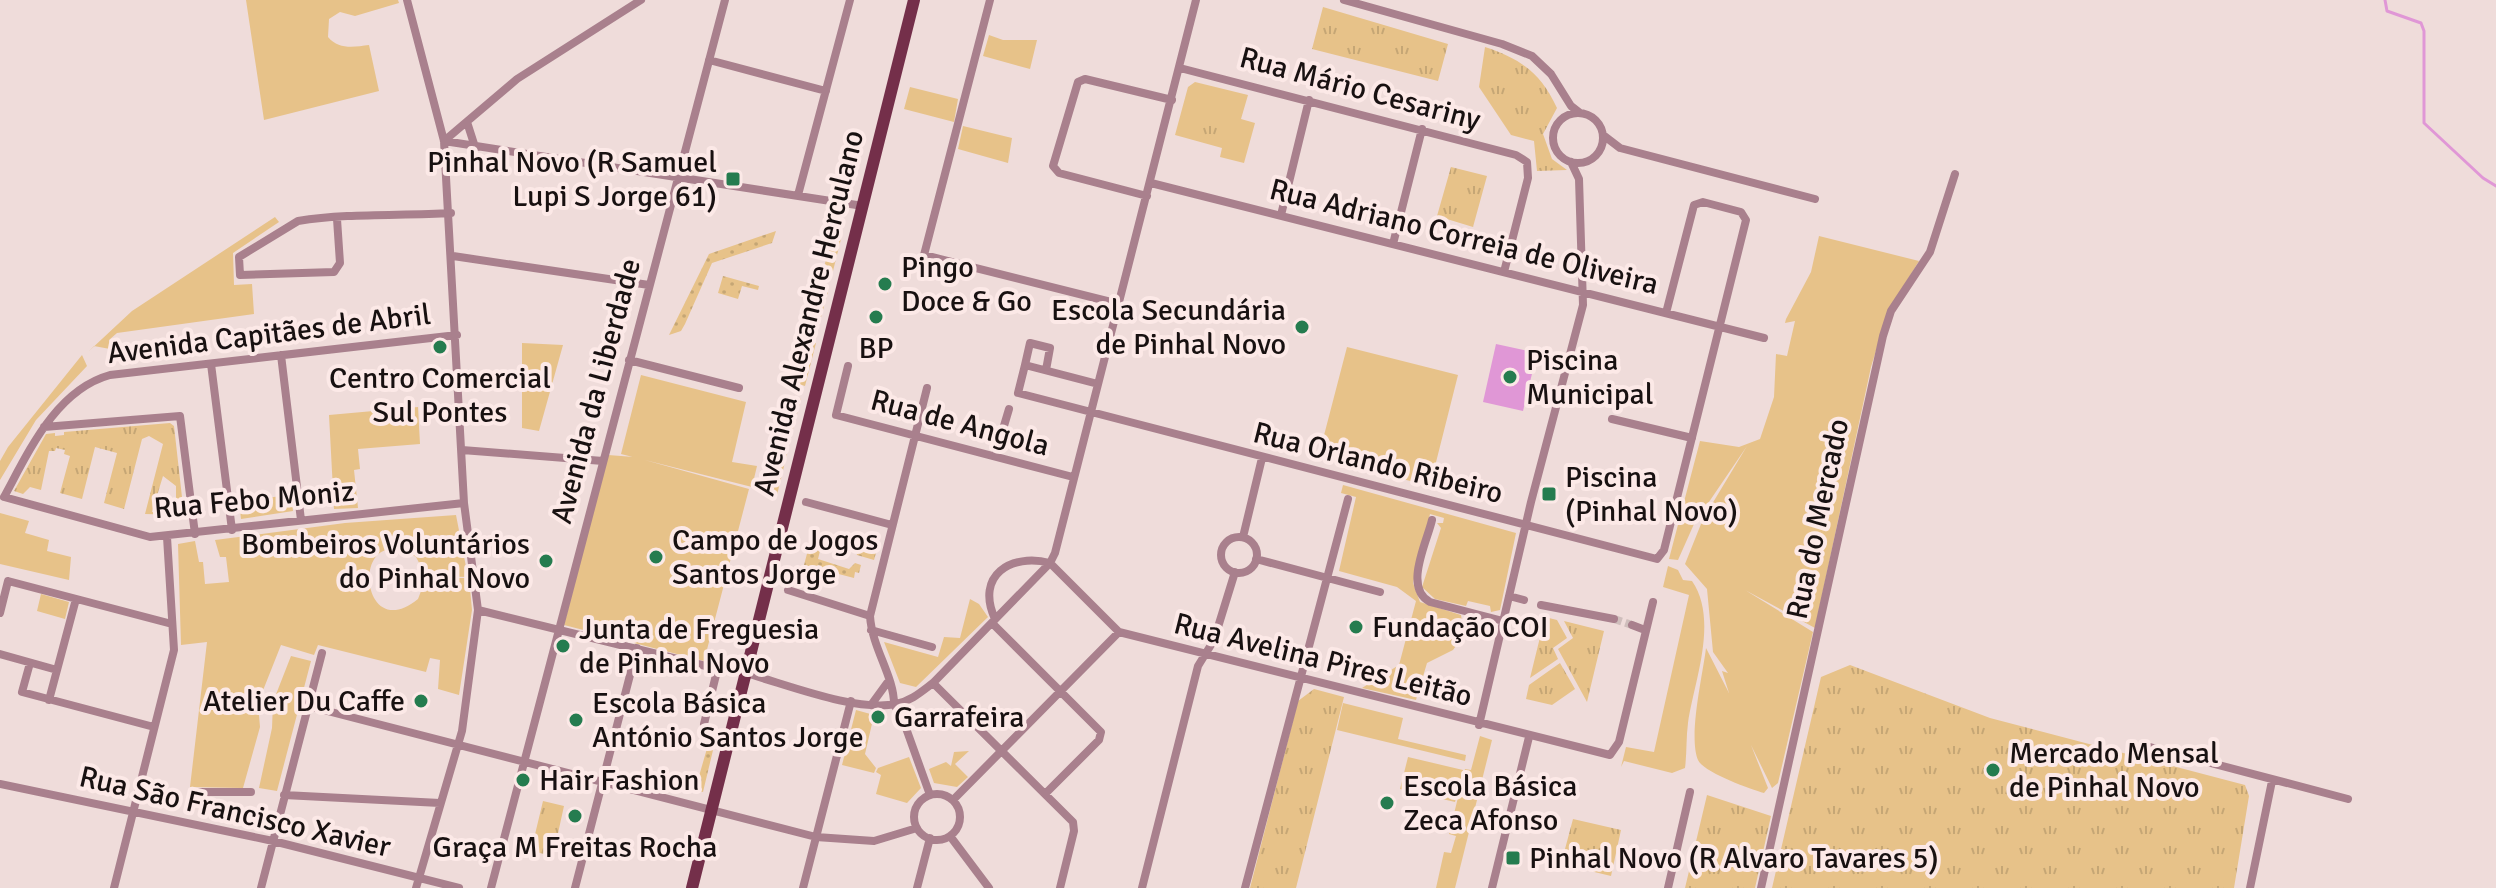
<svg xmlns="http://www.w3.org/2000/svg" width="2496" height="888" viewBox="0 0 2496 888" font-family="Signika,sans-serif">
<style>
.grass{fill:#e7c289}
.park{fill:url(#park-tufts);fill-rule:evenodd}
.garden{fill:url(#garden-dots)}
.water{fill:#e097d6}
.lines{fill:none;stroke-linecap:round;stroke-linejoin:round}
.stream{stroke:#e097d6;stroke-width:3}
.street-tunnel{stroke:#cfbebc;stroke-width:8;stroke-dasharray:8 4;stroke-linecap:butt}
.street{stroke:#a9808d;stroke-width:8}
.primary{stroke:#742f4a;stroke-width:12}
.poi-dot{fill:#257c4f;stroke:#fce9e7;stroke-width:3}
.labels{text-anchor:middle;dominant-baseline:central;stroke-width:8;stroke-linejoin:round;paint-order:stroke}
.street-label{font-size:30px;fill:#181111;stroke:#fce9e7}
.poi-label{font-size:30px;fill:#181111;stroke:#fce9e7;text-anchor:start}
</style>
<defs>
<pattern id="park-tufts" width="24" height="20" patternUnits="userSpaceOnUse" patternTransform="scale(2)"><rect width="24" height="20" fill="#e7c289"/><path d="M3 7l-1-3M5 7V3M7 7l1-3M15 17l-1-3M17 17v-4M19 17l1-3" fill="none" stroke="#c5a675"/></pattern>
<pattern id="garden-dots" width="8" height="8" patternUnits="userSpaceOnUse" patternTransform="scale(2)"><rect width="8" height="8" fill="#e7c289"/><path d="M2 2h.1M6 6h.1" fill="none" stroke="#c5a675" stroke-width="1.8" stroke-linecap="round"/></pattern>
</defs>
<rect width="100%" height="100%" fill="#efdcda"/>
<path class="grass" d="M246,0H398L399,3L355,16L340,12L329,19L328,37C339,50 354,47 369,45L379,91L264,120Z
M989,35L1003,40H1037L1030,69L983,56Z
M1195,82L1248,95L1241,119L1255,123L1244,163L1220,157L1222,148L1175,135L1188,87Z
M910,87L958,99L954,122L904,109Z
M963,126L1012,138L1008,163L958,149Z
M275,217L279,222L233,253L234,285L252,284L254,314L117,333L109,340L110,349L94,346L88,352L132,311Z
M1819,236L1919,261L1888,311L1871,367L1815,628L1745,590L1813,632L1778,783L1772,788L1751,745L1768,788L1764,793C1750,789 1703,772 1698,760C1688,736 1703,674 1706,648L1729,693L1722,671L1728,673L1713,652L1707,589L1685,564L1703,519L1747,446L1694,524L1678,560L1669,559L1700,441L1739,447L1760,439L1774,397L1776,354L1787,356L1795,321L1785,323L1786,319L1811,272Z
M522,343L563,345L539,431L522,428Z
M1347,347L1458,375L1430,486L1371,471L1373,457L1322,443Z
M82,355L87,366L36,420L0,480V461L8,447Z
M641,375L746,402L732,462L757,466L752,487L621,454Z
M418,407L420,444L358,449L360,469L354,470L358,508L334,509L329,415Z
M608,455L634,457L749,489L704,661L564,625Z
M1343,485L1516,533L1500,610L1491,612L1490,606L1468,601L1466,606L1435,599L1422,587L1441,528L1437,523H1443L1444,518L1430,514L1413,583L1420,602L1461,615L1464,635L1453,650L1427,663L1416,700L1362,688L1399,665L1416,601L1397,587L1339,571L1356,497L1341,493Z
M291,495L293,511L241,519L239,501Z
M0,513L29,521L25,533L49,540L47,551L71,557L69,580L0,564Z
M456,515L468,577L426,576L416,557C349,516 358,648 418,599L426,578H469L472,610L459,695L438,689L440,660L430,658L426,672L318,645L314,655L281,645L258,703L260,727L243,788L190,787L207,642L181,645L178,544L195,541L199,562H203L205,584L229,582L226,557H220L215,540L345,523Z
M1668,566L1678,570L1683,580L1692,581C1719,620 1694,682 1688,723C1686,738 1687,753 1685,768L1672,773L1624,761L1621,767L1626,747L1654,752L1689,595L1663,587Z
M41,594L69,602L65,619L37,611Z
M970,599L979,604L988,617L916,687L900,683L884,642L938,657L944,637L960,638Z
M291,656L311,661L277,791L259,788L272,728L273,702Z
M1343,703L1403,718L1398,739L1466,755L1465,761L1337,730Z
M856,710L874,715L865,754L876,768L874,773L842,765Z
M1480,736L1492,740L1455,888H1436L1444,852L1451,853L1456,836L1449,834L1465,769L1471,770Z
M969,751L955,764L968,777L957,787L934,783L929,769L946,762L951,766L954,752Z
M909,757L921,788L907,803L876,794L881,775L876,772L878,768Z
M1408,757L1463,770L1455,802L1400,789Z"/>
<path class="park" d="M1323,7L1448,44L1438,81L1312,49Z
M1485,47C1521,59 1541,73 1557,108L1543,134L1552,159L1567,170L1537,171L1534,141L1511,135L1479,87Z
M1201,114L1222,119L1216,139L1196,134Z
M1451,167L1487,176L1473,227L1437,216Z
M170,423L174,426L184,515L145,514L163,444L149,436L142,439L124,509L104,503L117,453L95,447L82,499L60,493L70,456L64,454L65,450L56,448L55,451H49L41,490L30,487L23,494L14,491L46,434L55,433V436L64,435V432ZM163,476L176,486V502L166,512H152Z
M1545,617L1557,620L1567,638L1553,648L1558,659L1530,678Z
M1564,621L1604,631L1587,702L1558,649L1573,638Z
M1560,663L1575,689L1552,705L1526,699L1529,685Z
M1850,665L1990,718L2245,785L2249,796L2234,888H1772L1821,677Z
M1314,689L1344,697L1296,888H1250L1298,701Z
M1707,795L1771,816L1755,888H1685Z
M543,801L564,806L553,856L531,851Z
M1573,819L1621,830L1611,876L1561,864Z"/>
<path class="garden" d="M833,229L843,231L832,275L823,272Z
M776,231L772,243L712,263L685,324L681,331L669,335L709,254Z
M723,276L759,286L758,290L742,286L738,299L718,293Z
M819,286L829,288L818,328L809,326Z
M806,341L816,343L805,386L795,383Z
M792,396L801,399L790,440L781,438Z
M778,452L787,454L777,495L768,493Z
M813,531L862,544L860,550L876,553L874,560L857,555L855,547L823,539L818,559L849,569L855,563L861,565L859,573L855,572L854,578L804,565Z
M708,745L714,746L703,792L695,790Z"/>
<path class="water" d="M1496,344L1537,353L1523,411L1483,402Z"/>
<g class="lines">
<path class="stream" d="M2385,0L2387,11L2421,23L2424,31V123L2483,178L2496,186"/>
<path class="street-tunnel" d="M1614,619L1632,625"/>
<path class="street" d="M407,0L444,141L464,503L478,610L462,731L416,888
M990,0L924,255L1119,304
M1344,0L1502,44L1532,56L1551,74L1571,106L1580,113
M709,60L826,91
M1180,68L1516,155L1527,162L1528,178L1504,272
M1553 138a25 25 0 1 1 50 0a25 25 0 1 1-50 0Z
M467,122L475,147
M1603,135L1620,148L1815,199
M444,141L863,206
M444,141L517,79L641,0
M1151,183L1764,338
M798,195L850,0
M1147,196L1059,173L1053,166L1078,82L1085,79L1172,100
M1281,215L1309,100
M337,219L340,263L334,272L240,275L239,257L298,221C348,213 401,216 451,213
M1393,244L1422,129
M453,256L649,285
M457,335L110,375C56,390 29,451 4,497L150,537L464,503
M281,355L301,520
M629,360L739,388
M211,364L232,530
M1025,365L1030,343L1050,348L1046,370
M848,366L836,415L1073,477
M1098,384L1025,365L1018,393L1657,559L1664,550L1746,220L1741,212L1703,202L1694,205L1666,313
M1612,419L1692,438
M44,427L180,416L195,534
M462,450L603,461
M995,456L1009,409
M806,502L892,525
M1432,520C1427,542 1403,588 1430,602L1503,621
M1243,537L1262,458
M1221 555a18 18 0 1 1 36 0a18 18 0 1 1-36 0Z
M1256,559L1380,592
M1050,563L1119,632L1610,755L1619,742L1653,602
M788,590L870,616
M1509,596L1524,600
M1541,605L1614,619
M478,610L710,667L716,675L704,724
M0,613L8,581L172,624
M995,619C975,575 1011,553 1050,563
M992,623L1101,732L1099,740L1045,794
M1632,625L1645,630
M871,630L932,647
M0,654L57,670
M30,663L22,692L154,727
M745,673C786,684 855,712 896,704C911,701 921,692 933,683L1050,563L1055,553L1196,0
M933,683L1073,822L1074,831L1060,888
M49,700L76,599
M893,703L902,717L930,795
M894,704C894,676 872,648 870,616L927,388
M871,705L887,683
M308,706L816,837L874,841L917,828
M1479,725L1531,502L1583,305L1579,179L1571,162
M2150,747L2348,799
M0,784L273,841L459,888
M200,792H251
M914 817a23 23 0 1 1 46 0a23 23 0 1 1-46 0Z
M284,795L440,803
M953,800L1119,632
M950,836L989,888
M114,888L174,650L167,537
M261,888L322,653
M491,888L725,0
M575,888L637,648
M803,888L851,701
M917,888L930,838
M1142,888L1198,666L1214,640L1235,572
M1245,888L1348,499
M1492,888L1529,737
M1668,888L1690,792
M1761,888L1883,336L1891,311L1930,252L1955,174
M2250,888L2272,781"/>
<path class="primary" d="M692,888L914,0"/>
</g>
<g class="poi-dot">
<rect x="725" y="171" width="16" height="16" rx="4"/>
<circle cx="885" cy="284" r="8"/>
<circle cx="876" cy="317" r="8"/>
<circle cx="1302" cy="327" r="8"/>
<circle cx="440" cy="347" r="8"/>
<circle cx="1510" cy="377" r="8"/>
<rect x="1541" y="486" width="16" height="16" rx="4"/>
<circle cx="656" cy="557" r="8"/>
<circle cx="546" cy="561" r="8"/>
<circle cx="1356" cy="627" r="8"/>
<circle cx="563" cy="646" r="8"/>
<circle cx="421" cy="701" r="8"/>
<circle cx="878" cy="717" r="8"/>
<circle cx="576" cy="720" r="8"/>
<circle cx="1993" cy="770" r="8"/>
<circle cx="523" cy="780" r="8"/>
<circle cx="1387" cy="803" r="8"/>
<circle cx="575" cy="816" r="8"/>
<rect x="1505" y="850" width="16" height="16" rx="4"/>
</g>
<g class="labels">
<g class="street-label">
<text transform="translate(1360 89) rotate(15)">Rua Mário Cesariny</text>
<text transform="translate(1464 237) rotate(14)">Rua Adriano Correia de Oliveira</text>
<text transform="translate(809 313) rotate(-76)">Avenida Alexandre Herculano</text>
<text transform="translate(269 334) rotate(-7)">Avenida Capitães de Abril</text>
<text transform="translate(596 391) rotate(-75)">Avenida da Liberdade</text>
<text transform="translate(960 423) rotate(15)">Rua de Angola</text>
<text transform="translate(1378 463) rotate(14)">Rua Orlando Ribeiro</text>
<text transform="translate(254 500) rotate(-5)">Rua Febo Moniz</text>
<text transform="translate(1818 519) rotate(-78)">Rua do Mercado</text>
<text transform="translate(1323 660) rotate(14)">Rua Avelina Pires Leitão</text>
<text transform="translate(235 812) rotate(13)">Rua São Francisco Xavier</text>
</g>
<g class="poi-label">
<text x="717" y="162" text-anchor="end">Pinhal Novo (R Samuel<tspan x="717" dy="34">Lupi S Jorge 61)</tspan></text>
<text x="901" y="267">Pingo<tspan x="901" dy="34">Doce &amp; Go</tspan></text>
<text x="1286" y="310" text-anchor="end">Escola Secundária<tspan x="1286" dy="34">de Pinhal Novo</tspan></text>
<text x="876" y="348" text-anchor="middle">BP</text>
<text x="1526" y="360">Piscina<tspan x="1526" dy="34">Municipal</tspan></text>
<text x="440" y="378" text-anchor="middle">Centro Comercial<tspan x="440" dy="34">Sul Pontes</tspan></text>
<text x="1565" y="477">Piscina<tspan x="1565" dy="34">(Pinhal Novo)</tspan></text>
<text x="672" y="540">Campo de Jogos<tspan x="672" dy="34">Santos Jorge</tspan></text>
<text x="530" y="544" text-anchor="end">Bombeiros Voluntários<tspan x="530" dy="34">do Pinhal Novo</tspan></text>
<text x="1372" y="627">Fundação COI</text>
<text x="579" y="629">Junta de Freguesia<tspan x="579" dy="34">de Pinhal Novo</tspan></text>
<text x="405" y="701" text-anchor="end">Atelier Du Caffe</text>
<text x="592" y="703">Escola Básica<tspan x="592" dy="34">António Santos Jorge</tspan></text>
<text x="894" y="717">Garrafeira</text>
<text x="2009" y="753">Mercado Mensal<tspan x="2009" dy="34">de Pinhal Novo</tspan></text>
<text x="539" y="780">Hair Fashion</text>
<text x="1403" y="786">Escola Básica<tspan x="1403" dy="34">Zeca Afonso</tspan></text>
<text x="575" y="847" text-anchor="middle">Graça M Freitas Rocha</text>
<text x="1529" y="858">Pinhal Novo (R Alvaro Tavares 5)</text>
</g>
</g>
</svg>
